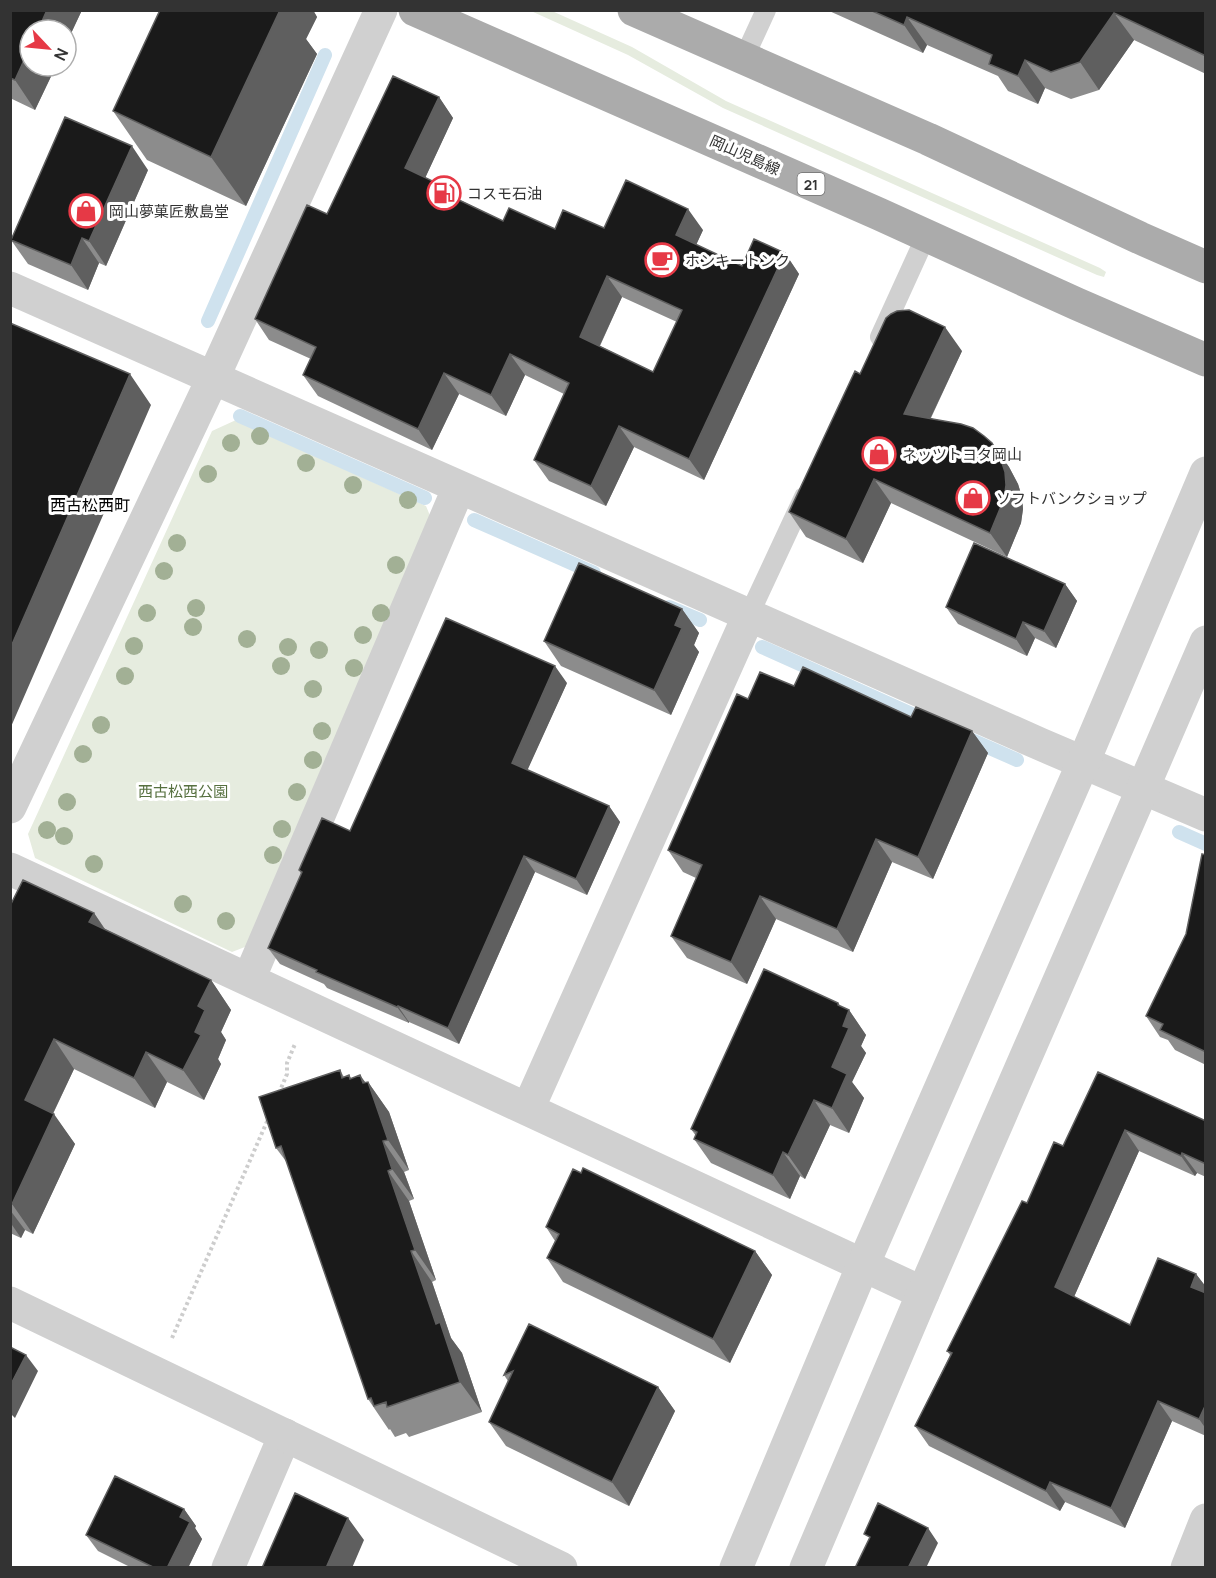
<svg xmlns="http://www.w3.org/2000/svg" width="1216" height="1578" viewBox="0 0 1216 1578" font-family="Manrope,'Noto Sans JP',sans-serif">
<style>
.green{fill:#e6ecdf}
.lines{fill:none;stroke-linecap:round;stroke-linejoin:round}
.stream{stroke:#cfe2ee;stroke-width:14}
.path{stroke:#cdcdcd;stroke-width:4;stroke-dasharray:3 3;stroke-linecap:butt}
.service{stroke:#d0d0d0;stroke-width:20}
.minor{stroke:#d0d0d0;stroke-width:33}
.tertiary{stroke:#d0d0d0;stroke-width:33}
.primary{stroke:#ababab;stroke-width:33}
.tree{fill:#a2b095}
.wall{fill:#8c8c8c;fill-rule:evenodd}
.shaded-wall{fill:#5f5f5f}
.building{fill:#1a1a1a;stroke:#5f5f5f;stroke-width:1.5;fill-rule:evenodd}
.labels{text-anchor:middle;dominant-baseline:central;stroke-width:6;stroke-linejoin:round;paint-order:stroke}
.shield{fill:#fff;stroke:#707070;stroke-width:1.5}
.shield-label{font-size:14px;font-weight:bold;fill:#333}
.street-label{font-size:15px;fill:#333;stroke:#fff}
.poi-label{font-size:15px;fill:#333;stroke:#fff;text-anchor:start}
.park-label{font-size:15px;fill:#56703f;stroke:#fff}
.neighbourhood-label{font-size:16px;fill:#000;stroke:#fff}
</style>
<rect width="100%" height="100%" fill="#fff"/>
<path class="green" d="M531,11H552L632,47L726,101L1100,268L1106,272L1104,277L1097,275L723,108L628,55Z
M236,420L426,506L431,518L250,945L232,952L35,858L28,834L212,431Z"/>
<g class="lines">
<path class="stream" d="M208,321L325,55
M240,416L425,498
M474,520L594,573
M669,607L700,620
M762,647L927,721
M967,738L1017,760
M1179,832L1206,844"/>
<path class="path" d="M279,1093L287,1074V1063L295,1044
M172,1338L269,1117"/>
<path class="service" d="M744,58L766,10
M880,337L926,236
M749,615L804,497"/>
<path class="minor" d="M10,288L1040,744L1206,815
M10,807L213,378L381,10
M10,869L923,1293
M249,979L459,487
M528,1109L749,615
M228,1568L285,1435
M1187,1568L1206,1520"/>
<path class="tertiary" d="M10,1303L561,1568
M736,1568L863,1265L1083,763L1206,473
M806,1568L923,1293L1143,788L1206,642"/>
<path class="primary" d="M415,10L879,214L1077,304L1206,360
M634,10L928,139L1140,238L1206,267"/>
</g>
<g class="tree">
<circle cx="260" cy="436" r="9"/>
<circle cx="231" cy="443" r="9"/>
<circle cx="306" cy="463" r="9"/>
<circle cx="208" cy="474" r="9"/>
<circle cx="353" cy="485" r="9"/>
<circle cx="408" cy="500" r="9"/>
<circle cx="177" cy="543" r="9"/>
<circle cx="396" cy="565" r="9"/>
<circle cx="164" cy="571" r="9"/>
<circle cx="196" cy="608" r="9"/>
<circle cx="147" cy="613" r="9"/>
<circle cx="381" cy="613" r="9"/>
<circle cx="193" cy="627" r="9"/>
<circle cx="363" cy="635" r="9"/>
<circle cx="247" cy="639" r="9"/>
<circle cx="134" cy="646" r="9"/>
<circle cx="288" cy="647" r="9"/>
<circle cx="319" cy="650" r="9"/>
<circle cx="281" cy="666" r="9"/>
<circle cx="354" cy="668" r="9"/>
<circle cx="125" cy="676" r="9"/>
<circle cx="313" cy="689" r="9"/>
<circle cx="101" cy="725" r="9"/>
<circle cx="322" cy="731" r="9"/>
<circle cx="83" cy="754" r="9"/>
<circle cx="313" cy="760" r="9"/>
<circle cx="297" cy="792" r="9"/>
<circle cx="67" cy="802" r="9"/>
<circle cx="282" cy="829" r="9"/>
<circle cx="47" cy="830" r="9"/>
<circle cx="64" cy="836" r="9"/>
<circle cx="273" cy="855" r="9"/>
<circle cx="94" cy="864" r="9"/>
<circle cx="183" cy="904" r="9"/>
<circle cx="226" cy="921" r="9"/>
</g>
<path class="wall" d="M10,10H82L66,44L30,66H56L35,110L10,98Z
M160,10H313L317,17L306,39L317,54L246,206L147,160L113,111Z
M827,10H1206V74L1134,40L1099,90L1071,99L1045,88L1038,104L1008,91L998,76L927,45L923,53Z
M439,97L453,118L425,178L445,187L450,195L503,221L555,229L604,228L703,230L696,245L742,266L785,253L799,274L704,480L634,447L606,506L549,481L534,460L564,394L525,375L506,416L459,394L432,450L318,396L303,375L311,359L269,340L255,319L327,214ZM622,297L677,322L653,372L600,346Z
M148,170L106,266L99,263L88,290L28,264L11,240Z
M962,351L931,418L992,443L1009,467L1018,484L1022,497L1023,509L1021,523L1007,557L891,503L863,563L806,537L789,512L860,374Z
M1065,584L1077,601L1056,648L1035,638L1027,656L958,624L946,607Z
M682,609L699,633L694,645L699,652L671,715L561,666L544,641Z
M567,683L527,770L609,806L620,822L587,895L535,872L459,1044L409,1022V1023L327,988L324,984L280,964L268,948L301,874L299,870L350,831Z
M794,686L911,717L972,731L988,753L933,879L892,862L853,952L776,919L747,984L687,958L671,936L696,878L683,872L668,850L748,699Z
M1206,855V1065L1175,1050L1168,1040L1160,1037L1146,1016L1186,934Z
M10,906L94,913L105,929L211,980L231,1010L221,1032L226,1040L218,1059L221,1064L204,1100L167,1082L155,1108L74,1069L53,1114L75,1144L33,1234L25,1230L21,1238L10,1233Z
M838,1003L841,1007L849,1010L866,1035L861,1046L866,1053L852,1082L864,1098L849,1133L830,1125L805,1179L800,1176L790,1199L711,1163L694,1139L696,1136L691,1129Z
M340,1070L344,1077L349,1075L351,1078L365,1082H368L389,1112L409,1170L404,1172L414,1199L409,1201L436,1280L432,1282L451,1338L462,1353L482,1412L409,1437L406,1433L395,1437L390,1429L389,1430L368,1399L288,1164L276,1148Z
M1098,1072L1206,1121V1177L1197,1173L1195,1176L1139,1151L1074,1297L1130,1325L1196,1274L1206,1287V1436L1172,1421L1125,1528L1065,1502L1060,1511L929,1446L915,1426L950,1355L947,1351L1027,1203L1063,1146Z
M546,1227L755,1251L772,1275L730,1363L563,1282L547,1258L555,1241Z
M529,1324L658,1387L675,1411L629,1506L506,1446L489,1422L508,1381L504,1375Z
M184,1509L196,1526L195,1528L202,1539L188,1568H132L98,1551L86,1535Z"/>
<path class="shaded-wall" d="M47,10H82L66,44V30H38Z
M277,10H313L317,17L306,39L317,54L246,206L211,157Z
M1114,13L1134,40L1099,90L1080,62Z
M907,17L927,45L923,53L904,25Z
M30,47V66H56L35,110L15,80Z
M1025,60L1045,88L1038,104L1018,76Z
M439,97L453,118L420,189L405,168Z
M132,146L148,170L106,266L89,241Z
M445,187L459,208L442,192Z
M688,209L703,230L691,256L676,235Z
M82,238L99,263L88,290L71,265Z
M785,253L799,274L704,480L689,459Z
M607,276L622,297L594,358L580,337Z
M945,327L962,351L921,438L904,414Z
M510,354L525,375L506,416L491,395Z
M444,373L459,394L432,450L418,429Z
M130,374L151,405L10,729V649Z
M619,426L634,447L606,506L591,486Z
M992,443L1009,467L1018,484L1022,497L1023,509L1021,523L1007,557L990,533Z
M874,479L891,503L863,563L846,539Z
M1065,584L1077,601L1056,648L1044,631Z
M682,609L699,633L694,645L699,652L671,715L654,690L675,625Z
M1023,622L1035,638L1027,656L1016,639Z
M555,666L567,683L523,780L512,763Z
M972,731L988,753L933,879L918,857Z
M609,806L620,822L587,895L576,879Z
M876,839L892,862L853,952L837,929Z
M524,856L535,872L459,1044L448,1028Z
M760,896L776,919L747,984L731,962Z
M94,913L114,943L89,922Z
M211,980L231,1010L221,1032L226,1040L218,1059L221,1064L204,1100L183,1070L198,1006Z
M838,1003L847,1016L849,1010L866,1035L861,1046L866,1053L852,1082L864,1098L849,1133L832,1108V1067Z
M398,1006L409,1022V1023L397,1007Z
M54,1039L74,1069L45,1130L25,1100Z
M146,1052L167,1082L155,1108L134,1078Z
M360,1075L371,1090L368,1082L389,1112L409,1170L388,1140Z
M814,1100L830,1125L805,1179L788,1155Z
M54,1114L75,1144L33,1234L12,1204Z
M1125,1130L1139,1151L1069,1308L1055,1287Z
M383,1141L404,1172L414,1199L392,1169Z
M783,1152L800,1176L790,1199L773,1175Z
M1182,1153L1197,1173L1195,1176L1181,1156Z
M388,1171L409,1201L436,1280L415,1250Z
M10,1210L25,1230L21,1238L10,1222Z
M411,1251L432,1282L451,1338L462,1353L482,1412L460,1382L436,1324Z
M755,1251L772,1275L730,1363L713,1339Z
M1196,1274L1206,1287L1205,1307L1191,1287Z
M26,1355L38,1371L15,1418L10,1413V1386Z
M658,1387L675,1411L629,1506L612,1482Z
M1158,1401L1172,1421L1125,1528L1111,1508Z
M1206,1404V1429L1199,1419Z
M1050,1482L1065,1502L1060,1511L1046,1491Z
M184,1509L196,1526L195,1528L202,1539L188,1568H167L180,1517Z
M348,1518L364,1540L352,1568H326Z
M928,1528L938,1543L926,1568H908Z"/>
<path class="building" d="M10,10H47L38,30H30V47L15,80L10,78Z
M160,10H280L211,157L113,111Z
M870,10H1206V56L1114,13L1080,62L1051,72L1025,60L1018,76L989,64L992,55L907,17L904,25Z
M393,76L439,97L405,168L445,187L442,192L503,221L509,208L555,229L563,210L604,228L626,180L688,209L676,235L742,266L754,239L785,253L689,459L619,426L591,486L534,460L569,383L510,354L491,395L444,373L418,429L303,375L316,347L255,319L307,205L327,214ZM607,276L682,310L653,372L580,337Z
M65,117L132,146L89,241L82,238L71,265L11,240Z
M909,310L945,327L904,414L961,424L973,428L984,436L992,443L1001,460L1005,472L1006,485L1004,499L990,533L874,479L846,539L789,512L855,371L860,374L886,318L891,314L897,311Z
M10,323L130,374L10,649Z
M974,543L1065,584L1044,631L1023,622L1016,639L946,607Z
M579,563L682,609L675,625L682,628L654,690L544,641Z
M446,618L555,666L512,763L609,806L576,879L524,856L448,1028L398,1006L397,1007L316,972L317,970L268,948L302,872L299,870L322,818L350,831Z
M803,667L911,717L916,707L972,731L918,857L876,839L837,929L760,896L731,962L671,936L702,865L668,850L737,694L748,699L760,672L794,686Z
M1202,854L1206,855V1052L1160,1030L1163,1024L1146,1016L1186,934Z
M23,880L94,913L89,922L211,980L198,1006L205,1010L195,1032L201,1035L183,1070L146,1052L134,1078L54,1039L25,1100L54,1114L12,1204H10V906Z
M764,969L838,1003V1005L849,1010L843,1026L849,1028L832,1067L847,1074L832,1108L814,1100L788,1155L783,1152L773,1175L694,1139L697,1132L691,1129Z
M340,1070L342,1078L349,1075L350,1079L360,1075L363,1083L368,1082L388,1140L383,1141L392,1169L388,1171L415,1250L411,1251L436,1324L440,1322L460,1382L387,1407L386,1402L374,1406L371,1398L368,1399L281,1146L276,1148L259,1097Z
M1098,1072L1206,1121V1164L1182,1153L1181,1156L1125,1130L1055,1287L1130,1325L1158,1258L1196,1274L1191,1287L1206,1293V1404L1199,1419L1158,1401L1111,1508L1050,1482L1046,1491L915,1426L952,1353L947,1351L1022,1201L1027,1203L1054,1142L1063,1146Z
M583,1168L755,1251L713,1339L547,1258L559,1234L546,1227L573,1169L581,1173Z
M529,1324L658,1387L612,1482L489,1422L513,1371L504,1375Z
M10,1347L26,1355L10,1386Z
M115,1476L184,1509L180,1517L190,1522L167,1568H155L86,1535Z
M295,1493L348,1518L326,1568H262Z
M878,1503L928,1528L908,1568H855L870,1537L864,1534Z"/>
<defs>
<symbol id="fuel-ring" viewBox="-11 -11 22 22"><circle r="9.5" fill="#fff" stroke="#e63946" stroke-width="1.5"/><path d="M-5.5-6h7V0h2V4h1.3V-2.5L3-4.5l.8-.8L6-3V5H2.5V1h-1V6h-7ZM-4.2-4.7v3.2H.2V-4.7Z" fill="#e63946"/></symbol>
<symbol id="shop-ring" viewBox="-11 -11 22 22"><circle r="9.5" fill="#fff" stroke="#e63946" stroke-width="1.5"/><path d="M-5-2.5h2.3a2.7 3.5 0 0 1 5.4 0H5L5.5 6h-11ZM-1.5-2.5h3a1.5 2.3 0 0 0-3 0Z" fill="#e63946"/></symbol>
<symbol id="cafe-ring" viewBox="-11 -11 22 22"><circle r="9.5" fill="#fff" stroke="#e63946" stroke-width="1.5"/><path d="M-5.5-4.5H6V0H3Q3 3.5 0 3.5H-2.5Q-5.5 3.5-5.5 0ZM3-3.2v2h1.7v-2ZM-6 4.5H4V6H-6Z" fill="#e63946"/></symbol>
</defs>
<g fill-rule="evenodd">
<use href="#fuel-ring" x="425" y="174" width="38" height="38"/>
<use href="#shop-ring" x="67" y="192" width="38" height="38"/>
<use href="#cafe-ring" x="643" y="241" width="38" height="38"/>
<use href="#shop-ring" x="860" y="435" width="38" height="38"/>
<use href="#shop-ring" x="954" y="479" width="38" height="38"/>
</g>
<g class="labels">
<rect class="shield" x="797.5" y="173" width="27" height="22" rx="4.5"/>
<g class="shield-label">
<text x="811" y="184">21</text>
</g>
<g class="street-label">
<text transform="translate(745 155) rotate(24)">岡山児島線</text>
</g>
<g class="poi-label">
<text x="467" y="193">コスモ石油</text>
<text x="109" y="211">岡山夢菓匠敷島堂</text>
<text x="685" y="260">ホンキートンク</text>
<text x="902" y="454">ネッツトヨタ岡山</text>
<text x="996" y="498">ソフトバンクショップ</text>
</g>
<g class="park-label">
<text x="183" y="791">西古松西公園</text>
</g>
<g class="neighbourhood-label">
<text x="90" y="505">西古松西町</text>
</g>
</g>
<rect width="1216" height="1578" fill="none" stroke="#333333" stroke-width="24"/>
<g transform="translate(48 48) rotate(116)"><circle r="28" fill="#ffffff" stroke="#adadad" stroke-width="1.5"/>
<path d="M0-4.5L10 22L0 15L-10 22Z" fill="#e63946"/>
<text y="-9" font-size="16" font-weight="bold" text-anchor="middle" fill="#333333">N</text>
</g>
</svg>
